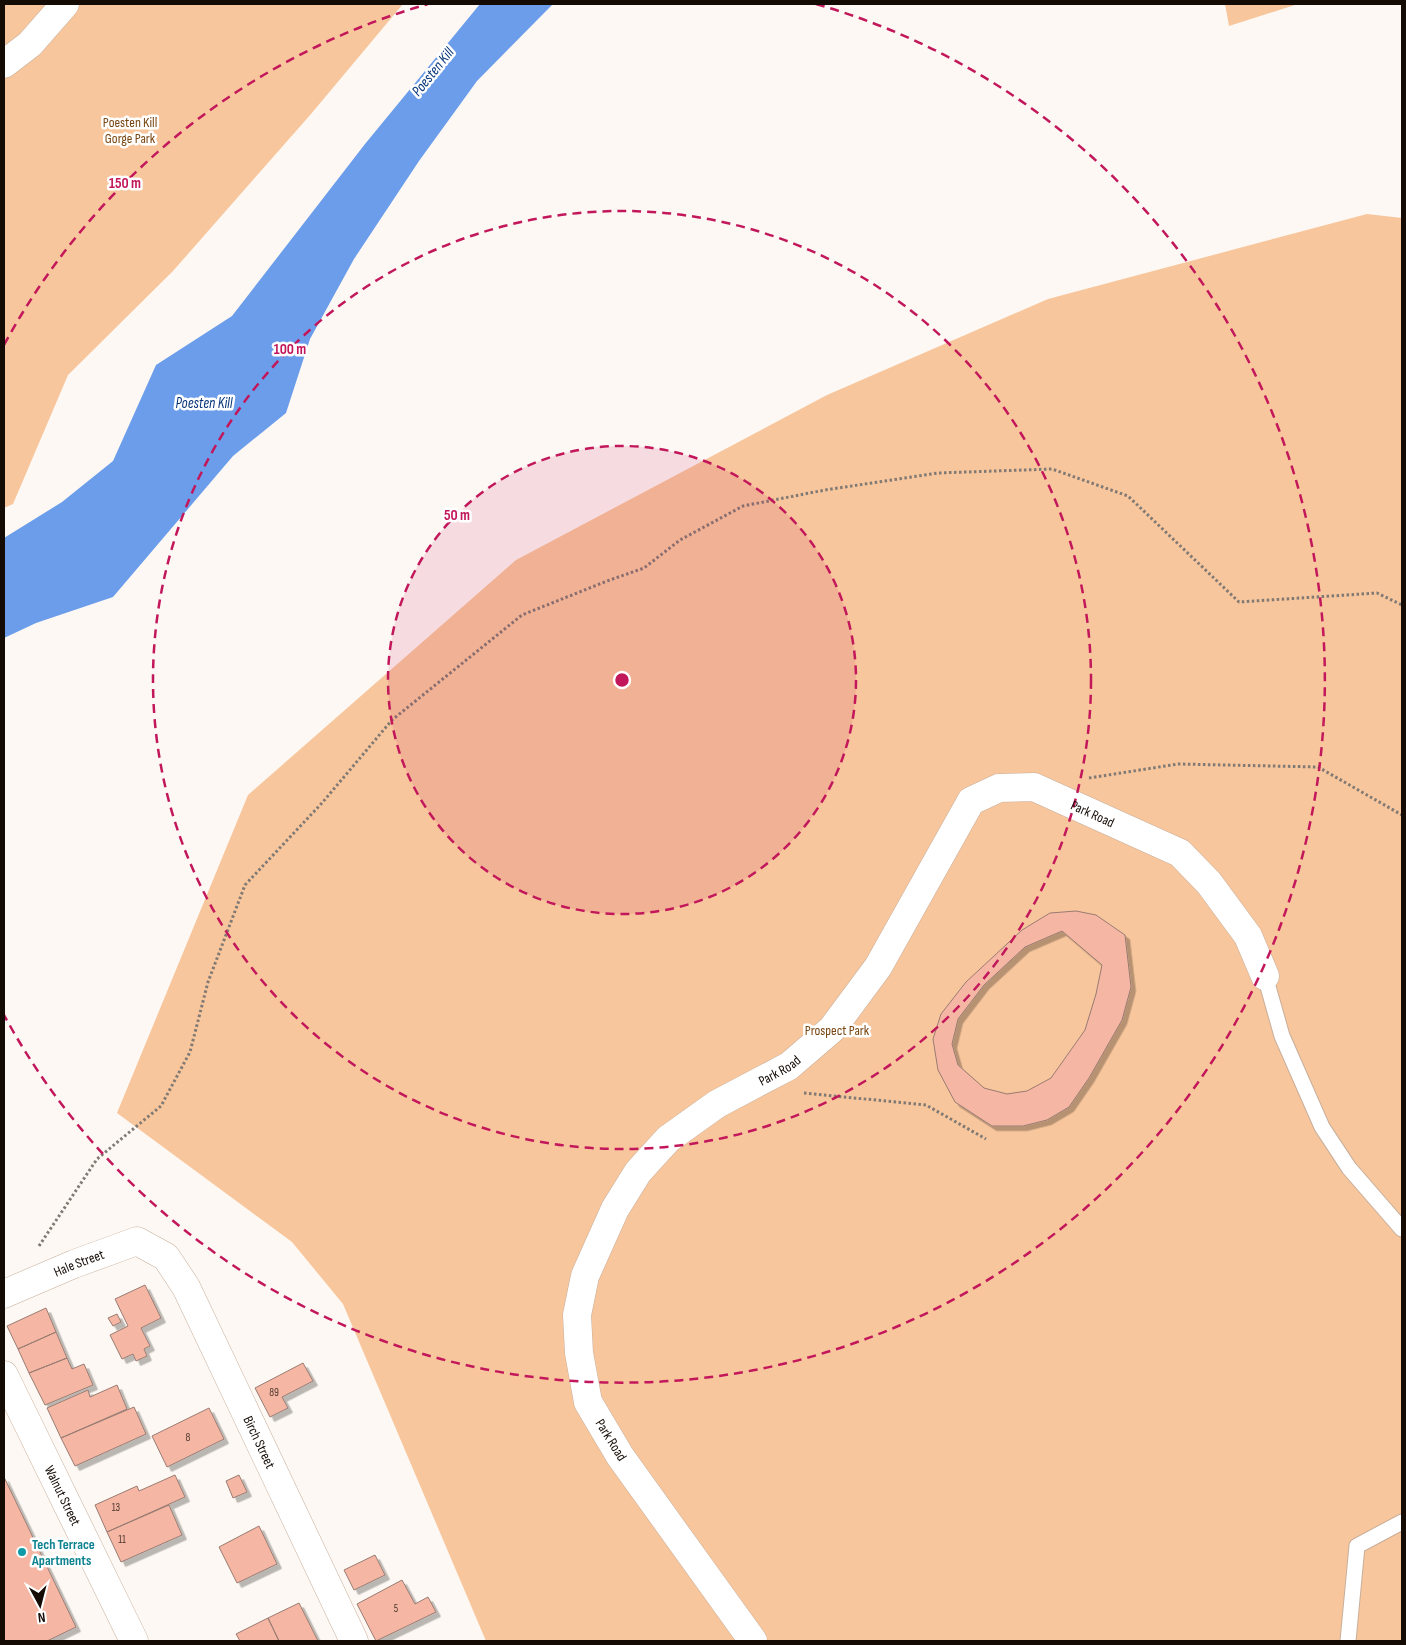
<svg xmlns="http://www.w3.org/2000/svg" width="1406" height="1645" viewBox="0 0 1406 1645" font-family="'Sofia Sans Condensed',sans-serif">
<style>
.green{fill:#f8c69c}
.water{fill:#6b9deb}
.building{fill:#f5b7a4;stroke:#997b72;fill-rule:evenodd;filter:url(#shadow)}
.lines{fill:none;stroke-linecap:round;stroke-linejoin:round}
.lane-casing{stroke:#c8af9b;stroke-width:17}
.street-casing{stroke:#c8af9b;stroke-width:29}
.path{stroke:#817a74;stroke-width:3;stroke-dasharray:2.5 2.5;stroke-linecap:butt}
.lane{stroke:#fff;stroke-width:15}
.street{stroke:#fff;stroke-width:28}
.ring{fill:none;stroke:#c2185b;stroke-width:2.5;stroke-dasharray:9 6}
.culture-dot{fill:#0f9aa8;stroke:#fff;stroke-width:2}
.labels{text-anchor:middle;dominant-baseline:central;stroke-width:5;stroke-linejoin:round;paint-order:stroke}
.number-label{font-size:11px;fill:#4c362d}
.park-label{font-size:14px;fill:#794611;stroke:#fff}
.street-label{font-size:14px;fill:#140b05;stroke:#fff}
.culture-label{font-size:14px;font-weight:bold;fill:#0d838f;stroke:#fff;text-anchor:start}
.water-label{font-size:15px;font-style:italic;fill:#053478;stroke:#fff}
.centre{fill:#c2185b;stroke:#fff;stroke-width:2.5}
.ring-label{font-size:15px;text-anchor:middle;font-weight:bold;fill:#c2185b;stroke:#fff;stroke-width:5;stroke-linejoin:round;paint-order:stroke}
</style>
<defs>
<filter id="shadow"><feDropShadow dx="4.5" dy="4.5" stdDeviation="0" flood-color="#0004"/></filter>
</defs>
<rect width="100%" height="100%" fill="#fdf8f3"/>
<path class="green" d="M4,4H403L311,114L173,271L68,375L13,504L4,508Z
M1225,4H1298L1229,26Z
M1367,214L1402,218V1641H486L343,1304L292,1242L117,1113L248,795L516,560L827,395L1048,299Z"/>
<path class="water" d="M480,4H553L477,81L419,161L354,259L310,339L286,413L233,456L113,597L36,623L4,638V538L62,502L113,461L156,365L232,316L365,144Z"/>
<path class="building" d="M1076,911L1096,915L1125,935L1131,987L1122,1020L1089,1078L1069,1107L1047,1120L1023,1126H992L955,1102L938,1070L933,1039L941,1014L966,982L1022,930L1050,913ZM1062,931L1102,965L1096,994L1085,1030L1051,1078L1027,1091L1007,1094L984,1088L958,1065L952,1044L958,1019L984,985L1025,947Z
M145,1285L161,1318L141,1328L150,1346L144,1349L147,1356L136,1361L133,1354L122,1359L110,1335L128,1326L115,1299Z
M46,1308L56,1332L18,1349L7,1326Z
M117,1314L121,1322L113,1326L108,1318Z
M56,1332L67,1358L29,1373L18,1349Z
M67,1358L72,1369L84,1364L93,1385L45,1405L29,1373Z
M303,1363L313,1381L282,1397L288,1408L270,1417L255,1388Z
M117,1385L127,1409L61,1438L47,1408L88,1390L90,1397Z
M134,1407L146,1434L75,1466L61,1438Z
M209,1408L224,1439L167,1467L152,1436Z
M175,1475L185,1497L107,1532L95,1505L137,1486L139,1491Z
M239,1475L247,1492L233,1498L226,1481Z
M4,1477L76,1627L47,1641H4Z
M169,1505L182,1535L121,1562L107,1532Z
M259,1526L277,1564L237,1583L219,1547Z
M375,1555L385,1575L354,1590L344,1570Z
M402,1580L415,1604L428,1597L436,1612L376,1641L357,1604Z
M299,1603L318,1641H279L268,1618Z
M268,1618L279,1641H240L236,1634Z"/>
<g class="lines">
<defs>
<path id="lane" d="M1265,976L1282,1036L1322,1127L1349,1168L1402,1229
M1348,1641L1357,1546L1402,1522"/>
<g id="street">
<path d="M4,64L30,44L65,4"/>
<path id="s1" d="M4,1294L74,1264L137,1241L166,1257L186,1287L354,1641"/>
<path id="s2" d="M4,1375L134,1641"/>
<path id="s3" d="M753,1641L620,1456L588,1402L579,1353L577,1315L585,1276L615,1209L638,1172L668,1139L717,1104L789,1066L832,1029L878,967L971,801L999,788L1034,787L1180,853L1209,883L1248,936L1265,976"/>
</g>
</defs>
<use href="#lane" class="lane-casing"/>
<use href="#street" class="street-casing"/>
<path class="path" d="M1089,778L1178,764L1318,767L1402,815
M804,1093L926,1105L986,1139
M39,1246L97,1159L161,1106L190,1052L208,982L245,885L322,803L392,720L522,615L607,581L644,568L680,540L743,506L825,490L938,473L1052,469L1128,496L1239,602L1377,593L1402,605"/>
<use href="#lane" class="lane"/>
<use href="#street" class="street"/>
</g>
<circle cx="622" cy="680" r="234" fill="#c2185b" fill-opacity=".12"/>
<g class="ring">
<circle cx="622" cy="680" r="234"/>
<circle cx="622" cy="680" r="469"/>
<path d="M4 345A703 703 0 0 1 428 4M816 4A703 703 0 1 1 4 1015"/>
</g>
<circle class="culture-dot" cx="22" cy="1552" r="5"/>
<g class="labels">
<g class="number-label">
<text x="274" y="1392">89</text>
<text x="188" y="1437">8</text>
<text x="116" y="1507">13</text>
<text x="122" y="1539">11</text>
<text x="396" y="1608">5</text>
</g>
<g class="park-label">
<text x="130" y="122">Poesten Kill<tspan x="130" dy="16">Gorge Park</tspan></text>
<text x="837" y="1030">Prospect Park</text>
</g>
<g class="street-label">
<text stroke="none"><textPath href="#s3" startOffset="1176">Park Road</textPath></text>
<text stroke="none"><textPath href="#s3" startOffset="711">Park Road</textPath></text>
<text stroke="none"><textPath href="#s1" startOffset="81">Hale Street</textPath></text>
<text transform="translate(611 1440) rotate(58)">Park Road</text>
<text stroke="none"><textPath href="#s1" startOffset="384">Birch Street</textPath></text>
<text stroke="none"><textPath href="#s2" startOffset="134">Walnut Street</textPath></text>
</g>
<g class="culture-label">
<text x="32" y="1544">Tech Terrace<tspan x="32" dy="16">Apartments</tspan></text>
</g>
<g class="water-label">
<text transform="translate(433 72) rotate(-51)">Poesten Kill</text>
<text x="204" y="403">Poesten Kill</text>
</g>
</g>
<circle cx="622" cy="680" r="8" class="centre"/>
<g class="ring-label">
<text x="125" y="188">150 m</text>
<text x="290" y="354">100 m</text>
<text x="457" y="520">50 m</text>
</g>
<rect width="1406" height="1645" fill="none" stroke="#140b05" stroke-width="10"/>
<g transform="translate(40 1605) rotate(173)" stroke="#ffffff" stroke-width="4" paint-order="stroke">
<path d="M0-4L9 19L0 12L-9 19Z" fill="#140b05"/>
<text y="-8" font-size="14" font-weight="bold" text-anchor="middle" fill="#140b05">N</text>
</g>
</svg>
